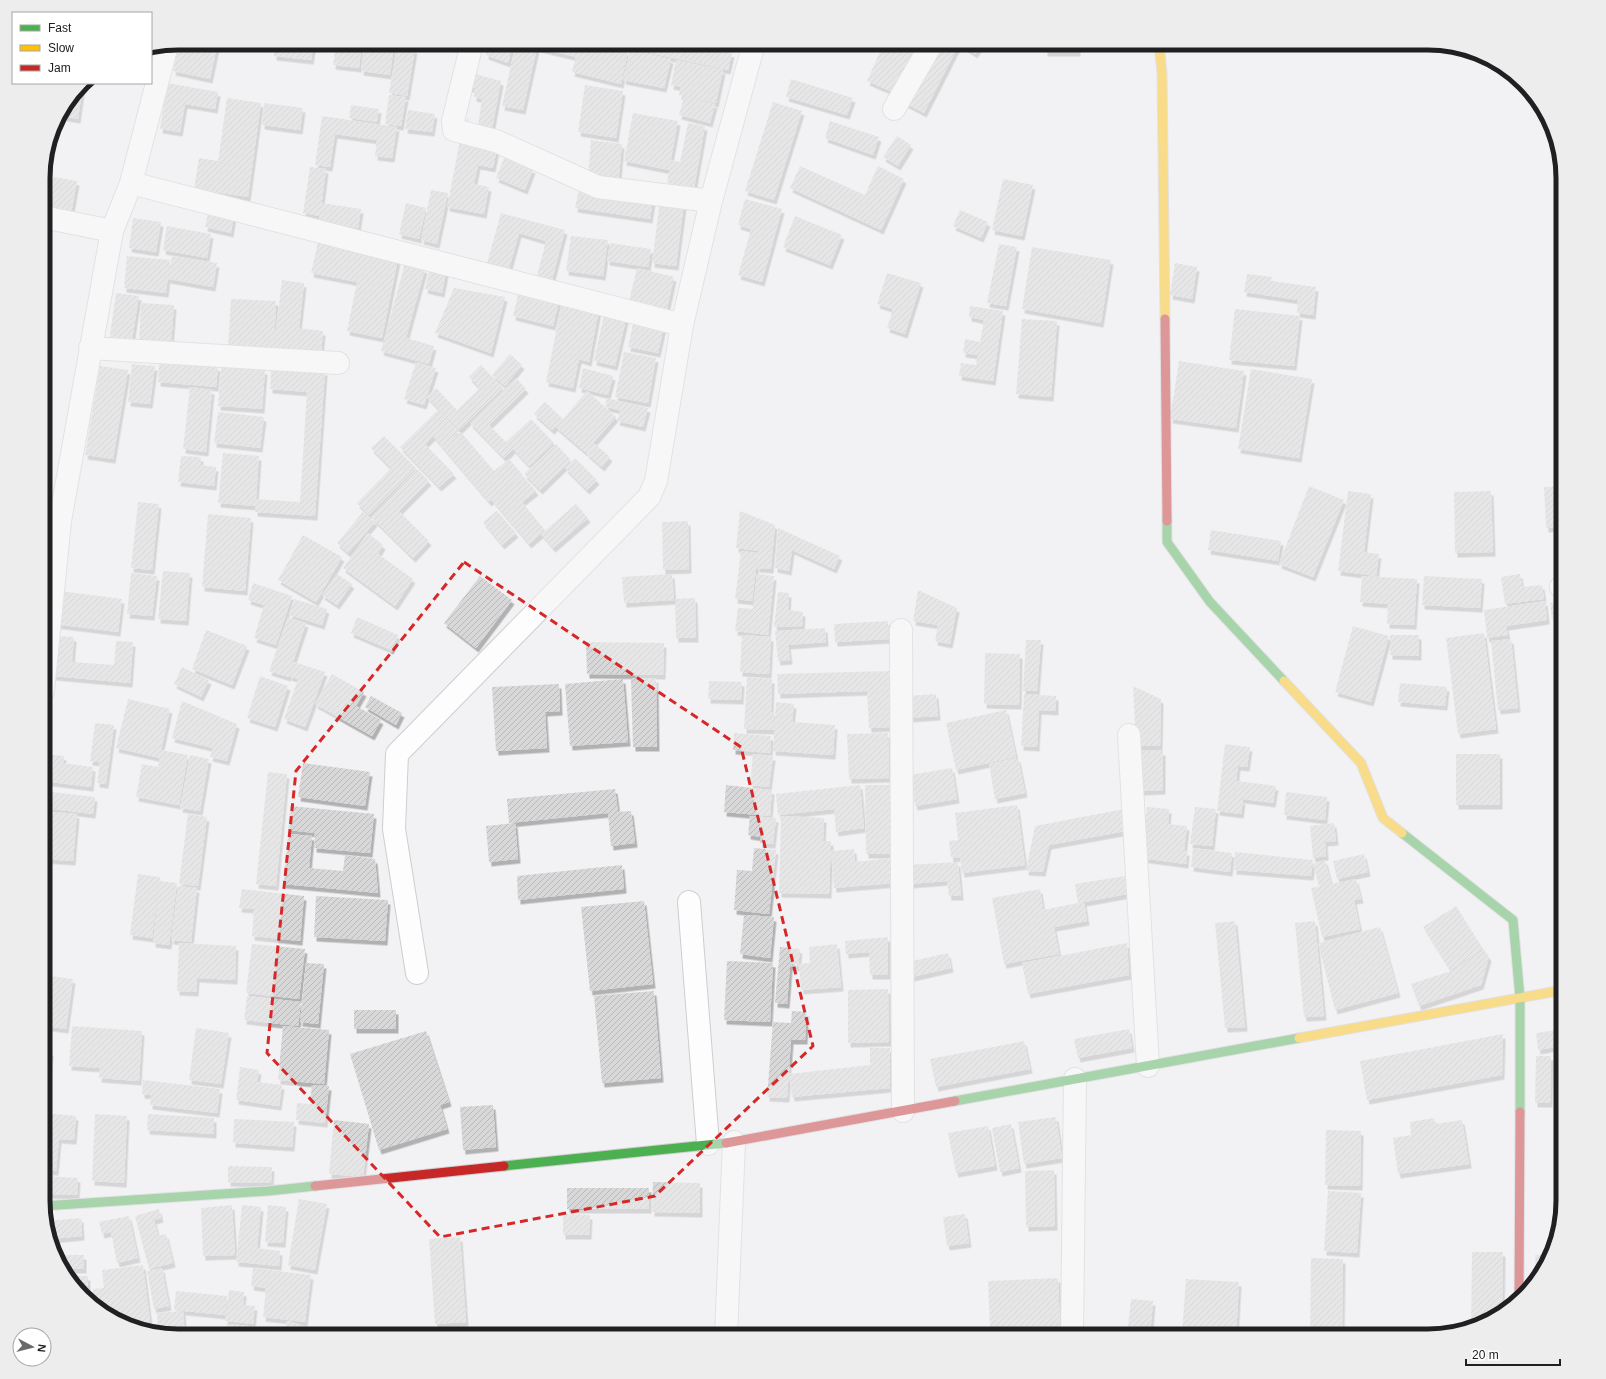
<svg xmlns="http://www.w3.org/2000/svg" width="1606" height="1379" viewBox="0 0 1606 1379" font-family="Arial,sans-serif">
<style>
.building{fill:url(#building-hatch);filter:url(#shadow)}
.lines{fill:none;stroke-linecap:round;stroke-linejoin:round}
.street-casing{stroke:#ceced0;stroke-width:24}
.fast-casing{stroke:#ceced0;stroke-width:11}
.slow-casing{stroke:#ceced0;stroke-width:11}
.jam-casing{stroke:#ceced0;stroke-width:11}
.street{stroke:#fdfdfd;stroke-width:22}
.fast{stroke:#4caf50;stroke-width:9}
.slow{stroke:#ffc107;stroke-width:9}
.jam{stroke:#c62828;stroke-width:9}
.marked{fill:none;stroke:#d62828;stroke-width:3;stroke-dasharray:8 5;stroke-linejoin:round}
.rim{fill:none;stroke:#202022;stroke-width:5}
</style>
<defs>
<pattern id="building-hatch" width="6" height="6" patternUnits="userSpaceOnUse"><rect width="6" height="6" fill="#d8d8d8"/><path d="M-1 1l2-2M0 6l6-6M5 7l2-2" fill="none" stroke="#b9b9b9"/></pattern>
<filter id="shadow"><feDropShadow dx="2.5" dy="4.5" stdDeviation="0" flood-color="#0004"/></filter>
</defs>
<rect width="100%" height="100%" fill="#f2f2f4"/>
<path class="building" d="M179,43H201L217,46L210,79L173,71Z
M245,43H268L267,48Z
M275,43H314L311,60L274,56Z
M336,43H362L359,68L333,65Z
M364,43L394,45L390,75L361,71Z
M432,43H454L453,48Z
M488,43H513L508,63L486,55Z
M516,43H538L523,110L502,106Z
M539,43H592L628,51L621,84L572,72L576,57L538,48Z
M600,43H636V48Z
M637,43H685L732,53L728,70L636,50Z
M884,43H917L895,93L867,81Z
M936,43H951L958,46L924,113L905,103Z
M958,43H982L975,54Z
M1045,43H1078V52H1045Z
M397,46L415,49L407,96L389,93Z
M630,50L671,59L664,88L623,80Z
M676,60L723,70L716,103L679,95L681,87L671,85Z
M472,73L501,81L491,134L459,126L466,113L464,123L478,126L482,99L474,97L475,88H468Z
M791,79L853,98L847,115L786,97Z
M167,83L218,92L215,109L185,104L180,132L160,129Z
M83,84L78,119L59,116Z
M585,85L623,91L616,138L578,132Z
M389,95L406,97L401,126L385,124Z
M684,97L715,104L710,123L679,115Z
M227,98L261,103L248,197L194,189L199,158L218,161Z
M773,102L802,111L774,200L745,191Z
M264,103L303,108L300,130L262,125Z
M351,105L379,109L377,122L349,118Z
M408,110L435,114L432,132L405,129Z
M633,113L678,121L669,170L624,161Z
M322,116L397,127L392,158L375,156L377,140L335,134L330,167L315,165Z
M830,121L879,137L873,155L825,138Z
M688,123L705,126L694,188L667,183L671,160L680,162Z
M897,136L911,145L898,166L883,157Z
M460,140L497,148L493,168L478,165L474,184L489,187L484,214L447,207Z
M591,140L622,144L618,185L588,177Z
M504,158L533,169L525,190L496,178Z
M800,166L865,195L878,166L904,179L881,230L790,188Z
M310,167L326,169L320,216L303,213Z
M43,175L77,181L71,214L43,210Z
M1003,179L1033,185L1022,236L992,230Z
M579,189L653,200L650,219L575,208Z
M431,190L448,193L437,244L421,240Z
M745,199L782,209L762,282L738,275L751,229L738,225Z
M660,201L684,204L676,266L652,263Z
M322,203L361,209L358,228L319,222Z
M406,203L426,208L419,239L399,234Z
M209,209L234,214L231,233L205,227Z
M960,210L988,222L981,238L953,226Z
M501,213L565,230L552,280L537,276L546,241L519,233L509,269L487,263Z
M795,216L842,235L830,265L783,247Z
M133,218L161,222L156,252L129,248Z
M167,226L211,234L207,258L163,250Z
M571,236L608,240L603,276L566,271Z
M318,242L398,259L382,338L347,331L357,282L311,273Z
M610,243L651,249L648,267L607,261Z
M999,244L1017,247L1006,306L987,303Z
M1032,247L1111,260L1101,323L1022,309Z
M127,256L170,260L166,293L124,288Z
M172,256L217,263L213,287L168,279Z
M405,263L425,269L406,338L434,346L429,364L381,351Z
M1175,263L1197,267L1192,299L1170,295Z
M431,264L447,267L442,293L425,289Z
M637,268L674,277L665,318L627,309Z
M887,273L921,283L905,334L887,328L893,309L877,304Z
M1247,274L1272,277L1271,281L1316,287L1313,315L1297,313L1298,300L1244,292Z
M282,280L304,283L299,328L323,331L321,353L273,347V350L228,347L231,299L276,301L274,345Z
M520,287L560,297L553,326L513,316Z
M454,288L505,297L491,353L435,333Z
M116,293L139,296L131,346L109,342Z
M562,302L599,309L589,362L579,359L573,388L546,382Z
M141,303L174,305L171,344L139,342Z
M970,306L1003,311L993,381L959,376L961,363L976,365L978,355L963,353L965,339L980,342L984,320L969,317Z
M1235,309L1300,316L1294,366L1229,360Z
M605,310L627,315L615,366L594,361Z
M634,319L664,325L658,353L628,347Z
M1022,319L1057,321L1051,397L1016,394Z
M624,352L656,358L648,403L615,397Z
M510,354L522,365L505,386L492,375Z
M1179,361L1244,371L1236,428L1170,419Z
M159,362L218,367L216,387L158,382Z
M416,362L436,368L424,405L404,399Z
M132,364L155,366L150,404L128,402Z
M481,365L503,388L459,430L427,397L436,388L457,410L480,388L469,377Z
M100,366L128,370L113,459L85,455Z
M221,367L265,370L262,409L218,406Z
M271,367L325,371L315,516L255,512V506L218,503L223,453L259,456L256,499L300,502L307,392L270,389Z
M583,368L613,376L608,395L579,388Z
M1251,369L1312,379L1299,458L1238,449Z
M516,378L526,389L489,425L506,442L531,419L554,443L529,466L513,449L504,458L470,423Z
M190,387L212,390L206,452L183,449Z
M587,391L616,417L585,452L556,427Z
M607,398L648,408L643,427L617,421L620,410L605,407Z
M545,402L563,419L552,430L534,414Z
M438,410L458,432L447,443L461,432L494,471L509,459L522,474L489,502L433,436L425,444L454,474L439,487L400,447Z
M218,412L264,417L260,448L214,443Z
M384,436L416,468L369,515L357,503L391,468L371,448Z
M594,443L610,457L602,467L586,453Z
M556,444L571,460L540,490L524,474Z
M181,456L201,457L200,465L216,467L214,486L178,482Z
M575,458L597,480L587,490L565,468Z
M417,469L429,481L399,511L429,541L413,558L371,517Z
M522,475L536,491L522,502L545,530L529,544L492,500Z
M1309,486L1344,500L1313,577L1279,564Z
M1563,486V527L1546,528L1544,487Z
M1348,491L1371,494L1364,552L1379,554L1376,576L1338,571Z
M1491,491L1493,552L1455,553L1454,492Z
M138,502L159,504L152,570L131,568Z
M576,504L588,518L553,548L541,534Z
M497,511L516,533L502,545L483,522Z
M740,511L775,525L771,569L757,568L759,549L758,551L736,548Z
M363,512L375,522L348,553L337,543Z
M208,514L251,518L245,591L202,587Z
M688,521L689,569L663,570L662,522Z
M778,528L840,556L834,569L792,550L789,571L775,568Z
M1211,530L1281,541L1278,561L1208,550Z
M368,533L383,545L378,554L413,579L395,606L343,568Z
M303,535L342,557L316,602L278,580Z
M741,551L758,553L752,601L735,599Z
M163,571L190,573L186,621L158,619Z
M131,573L157,576L152,616L127,614Z
M337,574L352,584L337,605L322,595Z
M672,574L674,600L624,603L622,577Z
M757,574L774,576L768,635L735,631L738,608L753,609Z
M1520,574L1522,587L1542,585L1544,599L1505,604L1501,577Z
M480,576L512,600L476,648L444,623Z
M1362,576L1417,579L1414,625L1387,624L1388,604L1360,602Z
M1424,576L1482,579L1480,608L1422,605Z
M253,583L292,596L276,645L254,638L264,605L248,600Z
M918,590L957,608L950,644L935,641L938,625L913,621Z
M59,591L122,599L118,632L54,624Z
M778,592L789,593L788,610L803,612L802,626L774,627Z
M695,598L696,638H676L675,599Z
M294,599L327,609L322,625L289,615Z
M1545,601L1547,620L1506,626L1508,635L1487,638L1484,610Z
M1563,602V617L1552,619L1550,603Z
M288,617L306,623L288,677L269,671Z
M357,617L398,635L391,650L351,633Z
M888,621L889,639L835,642L834,624Z
M1353,626L1389,636L1371,702L1335,692Z
M825,628L826,642L788,645L790,660L778,661L775,631Z
M206,630L247,646L232,685L192,669Z
M1484,633L1496,729L1458,734L1446,638Z
M742,635L771,637L769,674L740,672Z
M1390,635H1419V656L1390,655Z
M57,636L74,637L72,662L114,665L116,641L133,642L130,683L53,676Z
M1511,639L1518,708L1498,710L1491,641Z
M1026,640H1041L1037,691H1023Z
M586,642L664,643L663,675L587,674Z
M985,653L1020,654L1019,705L984,704Z
M294,662L325,672L305,727L284,719L298,679L289,676Z
M182,667L209,680L201,697L174,684Z
M889,671L891,727L869,728L867,691L778,694L777,674Z
M332,674L364,692L356,706L381,720L372,736L315,704Z
M260,676L288,686L275,727L247,718Z
M747,677L772,679L771,712H774V730L744,729Z
M656,678L657,747H633L631,679Z
M623,679L628,742L570,746L565,684Z
M709,681L742,682L741,700L708,699Z
M1400,683L1447,687L1445,706L1398,702Z
M559,684L560,711L545,712L547,748L496,751L492,687Z
M1133,686L1161,699L1160,746H1136Z
M936,694L938,716L908,718L907,696Z
M1024,694L1056,696V711L1039,710L1037,747L1021,746Z
M371,696L402,713L396,725L365,707Z
M128,699L170,709L161,750L188,755L179,805L136,797L142,764L158,767L160,758L116,748Z
M182,701L237,724L227,761L210,757L213,748L172,738Z
M776,702L794,704L792,722L835,725L833,755L773,751Z
M1006,710L1016,757L956,770L946,723Z
M95,723L114,725L106,784L97,783L100,762L90,761Z
M734,733L771,736L770,753L733,750Z
M888,733L889,778L849,779L847,734Z
M1225,744L1250,747L1247,767L1238,766L1234,799L1243,800L1241,814L1217,811Z
M1140,751H1163V790L1140,791Z
M45,754L64,756L63,763L93,767L91,787L43,781Z
M753,754L773,756L769,787L750,785Z
M1456,754H1500V805H1456Z
M190,755L209,759L200,811L180,808Z
M1018,758L1025,793L995,799L989,764Z
M303,763L370,772L365,806L298,797Z
M952,768L957,799L915,806L910,775Z
M268,772L287,774L276,886L256,884Z
M1237,781L1276,786L1273,803L1235,798Z
M726,785L772,790L770,816L724,812Z
M860,785L864,828L836,832L834,809L778,815L776,794Z
M865,785H890L891,854H866Z
M615,789L618,812L631,811L635,843L611,846L608,813L509,823L507,799Z
M43,791L95,797L93,814L43,808Z
M1286,792L1327,797L1325,820L1284,815Z
M1017,805L1025,865L962,873L960,857L951,858L949,841L958,840L955,813Z
M290,806L374,814L370,853L314,848L315,833L288,830Z
M1147,807L1169,809L1168,824L1187,826L1184,851H1187L1186,864L1140,858Z
M1195,807L1216,809L1212,846L1190,844Z
M1124,809L1126,831L1049,845L1043,872L1026,871L1035,826Z
M43,811L77,814L73,861L43,859Z
M188,814L207,817L198,886L179,884Z
M750,816L776,818L773,844L760,843L761,837L748,835Z
M781,816L824,818L823,841H831L829,894L779,893Z
M515,823L518,859L489,862L486,826Z
M1334,823L1336,841L1325,842L1326,856L1313,858L1310,826Z
M288,834L312,836L309,868L343,871L345,855L375,859L378,893L283,884Z
M754,848L776,850L769,914L734,910L737,870L752,871Z
M1193,848L1232,853L1230,872L1191,867Z
M854,849L855,862L893,858L895,883L834,888L831,851Z
M1235,852L1313,860L1311,876L1234,870Z
M1364,854L1368,872L1337,879L1333,861Z
M1325,860L1331,883L1319,886L1313,864Z
M958,862L961,896H949L947,881L909,884L908,865Z
M622,865L624,889L518,900L517,876Z
M138,874L160,877L152,938L130,935Z
M1125,876L1128,894L1084,902L1087,921L1054,927L1059,954L1004,964L992,898L1040,889L1043,910L1078,903L1075,884Z
M1356,879L1361,899L1354,900L1360,929L1322,937L1311,888Z
M160,881L177,883L169,945L153,943Z
M178,886L197,888L191,942L171,940Z
M242,889L304,896L300,941L252,936L254,909L239,908Z
M316,896L388,900L385,941L314,937Z
M644,901L653,984L590,991L581,907Z
M1456,906L1483,949L1450,970L1423,927Z
M744,915L774,917L770,958L740,954Z
M1235,921L1245,1027L1225,1028L1215,923Z
M1315,921L1324,1016L1304,1017L1295,923Z
M1380,927L1398,993L1335,1010L1318,943Z
M888,937V975H870L869,952L846,954L845,941Z
M179,943L236,946L235,980L197,978L196,992L177,991Z
M1127,943L1129,975L1028,994L1022,963Z
M252,944L305,949L299,999L246,993Z
M837,944L841,987L801,990L799,964L810,963L809,947Z
M780,947L800,949L798,967L790,966L787,1004L775,1003Z
M1484,950L1489,957L1481,985L1419,1006L1411,984L1451,971Z
M948,953L951,968L912,977L908,962Z
M727,961L773,963L770,1022L724,1020Z
M306,963L324,964L318,1024L300,1022Z
M43,975L73,979L66,1029L43,1026Z
M888,989L889,1042L848,1043V990Z
M654,991L661,1078L602,1083L594,996Z
M247,996L301,1002L298,1026L244,1020Z
M354,1010H396V1029H354Z
M792,1011L807,1012L805,1040H791L787,1098L767,1097L773,1022L791,1023Z
M72,1026L142,1031L139,1081L99,1078L100,1068L69,1066Z
M283,1026L329,1030L324,1084L278,1080Z
M196,1028L229,1033L221,1084L189,1080Z
M1129,1029L1132,1048L1078,1058L1074,1039Z
M1563,1029V1058L1557,1059L1555,1047L1538,1050L1536,1033Z
M426,1031L449,1102L440,1105L447,1129L379,1150L350,1054Z
M1503,1034L1502,1075L1367,1100L1360,1061Z
M1024,1041L1030,1069L936,1087L930,1059Z
M870,1048H890V1088L792,1097L789,1074L870,1065Z
M43,1051H51L46,1108H43Z
M1536,1056H1551L1550,1103H1535Z
M240,1067L259,1070L257,1082L282,1085L279,1106L236,1100Z
M143,1080L220,1089L217,1113L150,1105L151,1095L142,1094Z
M312,1085L329,1086L325,1123L296,1120L297,1103L310,1104Z
M493,1105L496,1147L463,1150L460,1107Z
M43,1113L76,1116L74,1140L59,1139L56,1171L43,1170Z
M95,1114L127,1116L124,1183L92,1181Z
M148,1114L214,1118V1134L147,1130Z
M1056,1117L1062,1158L1024,1164L1018,1122Z
M1434,1118L1435,1124L1462,1120L1469,1164L1398,1174L1393,1138L1411,1135L1410,1122Z
M234,1119L294,1122L292,1147L233,1143Z
M334,1120L369,1124L363,1177L329,1174Z
M1011,1124L1019,1168L1000,1172L992,1128Z
M988,1126L995,1166L956,1173L948,1133Z
M1326,1130L1361,1131L1360,1186L1325,1185Z
M228,1166L272,1167L271,1183L228,1182Z
M1054,1170L1055,1226L1026,1227L1025,1171Z
M43,1176L78,1178L77,1195L43,1194Z
M653,1182L700,1183V1213L652,1212Z
M567,1188H649V1209H567Z
M1328,1191L1361,1193L1357,1253L1324,1251Z
M299,1199L327,1204L315,1270L288,1265Z
M232,1205L235,1255L203,1256L201,1208Z
M242,1205L261,1207L257,1248L280,1251L279,1266L236,1262Z
M268,1205L286,1207L283,1243L265,1242Z
M159,1209L161,1218L154,1220L158,1236L166,1234L173,1263L149,1269L135,1216Z
M563,1214L590,1215L589,1235H563Z
M965,1214L969,1243L947,1246L943,1217Z
M129,1216L138,1258L117,1263L111,1232L102,1234L99,1222Z
M81,1218L82,1236L51,1239L46,1221Z
M460,1237L466,1322L435,1324L429,1239Z
M1472,1252H1503L1502,1310L1480,1326L1471,1327Z
M1552,1254L1542,1270H1536L1535,1255Z
M55,1255H84V1269H64L57,1261Z
M1311,1258L1343,1259L1342,1336H1310Z
M143,1265L150,1321L124,1324L95,1306L93,1289L104,1288L102,1270Z
M162,1268L169,1306L154,1309L147,1271Z
M253,1268L311,1275L305,1322L263,1317L266,1288L251,1286Z
M69,1276H88V1301L75,1285Z
M1058,1278L1060,1327L990,1330L988,1281Z
M1186,1279L1239,1282L1236,1336L1182,1333Z
M229,1290L244,1292L243,1305L255,1306L253,1324L225,1321Z
M176,1291L227,1296L225,1315L174,1310Z
M1131,1299L1153,1301L1150,1336H1127Z
M183,1311L185,1336L158,1332L157,1313Z
M287,1321L301,1325L299,1336H283Z
M229,1324L267,1328L266,1336H227Z
M926,1333L954,1335V1336H926Z
M1057,1333V1336H1030V1335Z"/>
<g class="lines">
<defs>
<path id="street" d="M472,43L453,121L454,130L496,141L598,187L711,201
M894,109L932,43
M131,183L682,325
M43,217L112,231
M90,348L338,363
M1561,587H1563
M901,630L903,1111
M43,691L60,521L112,231L131,183L167,45
M1129,735L1148,1066
M689,902L708,1144
M417,973L394,829L397,754L649,497L656,481L682,325L711,201L754,43
M726,1336L734,1142
M1072,1336L1075,1079"/>
<path id="fast" d="M1167,521V542L1210,602L1284,681
M1402,833L1513,920L1520,998V1112
M955,1101L1299,1038
M504,1166L726,1143
M43,1206L268,1191L315,1186"/>
<path id="slow" d="M1159,43L1162,73L1165,319
M1284,681L1361,763L1383,818L1402,833
M1299,1038L1563,990"/>
<path id="jam" d="M1165,319L1167,521
M726,1143L955,1101
M315,1186L504,1166
M1519,1298L1520,1112"/>
</defs>
<use href="#street" class="street-casing"/>
<use href="#fast" class="fast-casing"/>
<use href="#slow" class="slow-casing"/>
<use href="#jam" class="jam-casing"/>
<use href="#street" class="street"/>
<use href="#fast" class="fast"/>
<use href="#slow" class="slow"/>
<use href="#jam" class="jam"/>
</g>
<path d="M0 0H1606V1379H0ZM464,562L741,747L813,1046L655,1196L440,1237L267,1053L296,771Z" fill="#f2f2f4" fill-opacity=".55" fill-rule="evenodd"/>
<path class="marked" d="M464,562L741,747L813,1046L655,1196L440,1237L267,1053L296,771Z"/>
<path d="M0 0H1606V1379H0ZM178 50H1428A128 128 0 0 1 1556 178V1201A128 128 0 0 1 1428 1329H178A128 128 0 0 1 50 1201V178A128 128 0 0 1 178 50Z" fill="#ededed" fill-rule="evenodd"/>
<path class="rim" d="M178 50H1428A128 128 0 0 1 1556 178V1201A128 128 0 0 1 1428 1329H178A128 128 0 0 1 50 1201V178A128 128 0 0 1 178 50Z"/>
<rect x="12" y="12" width="140" height="72" fill="#ffffff" stroke="#a6a6a7"/>
<rect x="20" y="25" width="20" height="6" fill="#4caf50" stroke="#a6a6a7"/>
<text x="48" y="32" font-size="12" fill="#202022">Fast</text>
<rect x="20" y="45" width="20" height="6" fill="#ffc107" stroke="#a6a6a7"/>
<text x="48" y="52" font-size="12" fill="#202022">Slow</text>
<rect x="20" y="65" width="20" height="6" fill="#c62828" stroke="#a6a6a7"/>
<text x="48" y="72" font-size="12" fill="#202022">Jam</text>
<g transform="translate(32 1347) rotate(97)"><circle r="19" fill="#ffffff" stroke="#a6a6a7"/>
<path d="M0-3L7 15L0 10L-7 15Z" fill="#6a6a6c"/>
<text y="-6" font-size="11" font-weight="bold" text-anchor="middle" fill="#202022">N</text>
</g>
<path d="M1466 1359v6h94v-6" fill="none" stroke="#202022" stroke-width="2"/>
<text x="1472" y="1359" font-size="12" fill="#202022" stroke="#ffffff" stroke-width="3" paint-order="stroke">20 m</text>
</svg>
